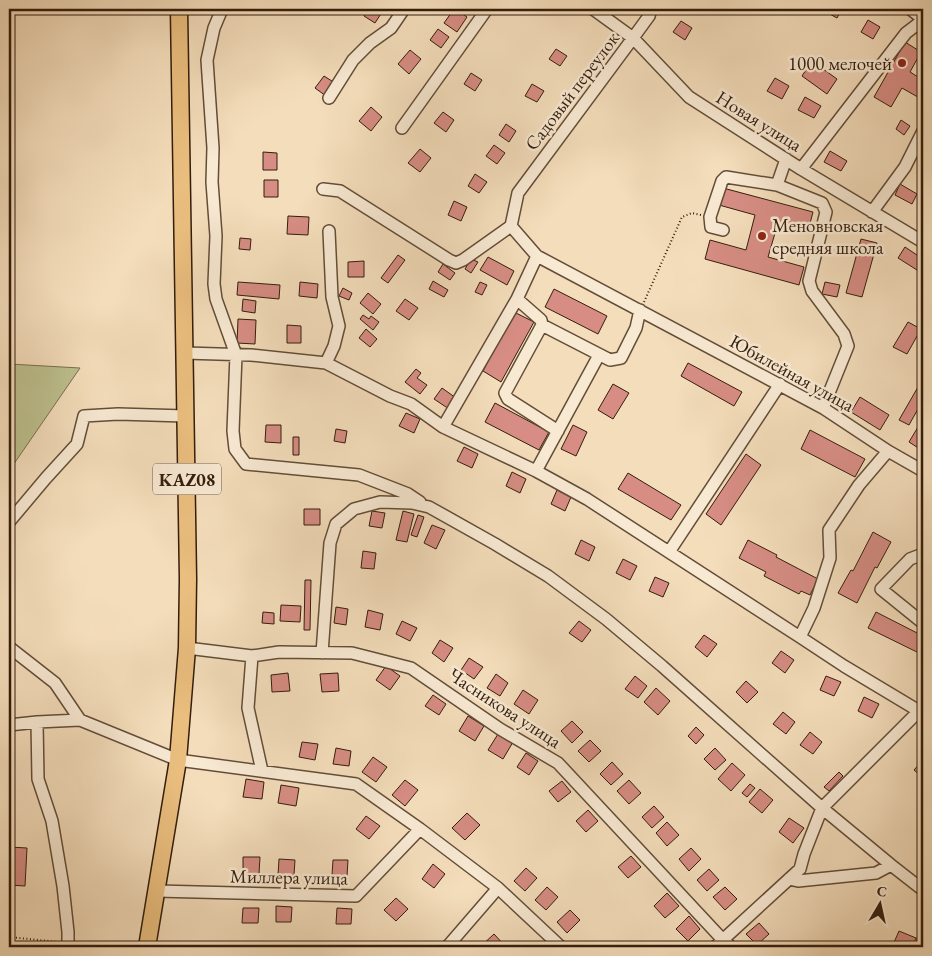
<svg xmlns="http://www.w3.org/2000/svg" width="932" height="956" viewBox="0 0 932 956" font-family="'EB Garamond',serif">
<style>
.green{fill:#bdc08e;stroke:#786e4d}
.building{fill:#d78d84;stroke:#331d0c}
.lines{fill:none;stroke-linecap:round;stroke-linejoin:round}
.minor-casing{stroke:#634d38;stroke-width:14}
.highway-casing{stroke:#331d0c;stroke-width:19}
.path{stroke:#331d0c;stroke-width:2;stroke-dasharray:1 2.5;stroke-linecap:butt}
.minor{stroke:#f8e9d3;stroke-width:11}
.highway{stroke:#eabe7e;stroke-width:16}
.poi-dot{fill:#8f2418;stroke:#f8e9d3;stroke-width:2}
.labels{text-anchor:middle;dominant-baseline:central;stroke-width:5;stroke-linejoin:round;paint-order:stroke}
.shield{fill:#f8e9d3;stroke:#6e5a48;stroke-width:1}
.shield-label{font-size:18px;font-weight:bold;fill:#331d0c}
.poi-label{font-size:19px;fill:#331d0c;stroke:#f8e9d3;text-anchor:end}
.street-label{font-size:19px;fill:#331d0c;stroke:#f8e9d3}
</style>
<rect width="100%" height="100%" fill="#f4ddbb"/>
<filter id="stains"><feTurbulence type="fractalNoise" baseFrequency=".004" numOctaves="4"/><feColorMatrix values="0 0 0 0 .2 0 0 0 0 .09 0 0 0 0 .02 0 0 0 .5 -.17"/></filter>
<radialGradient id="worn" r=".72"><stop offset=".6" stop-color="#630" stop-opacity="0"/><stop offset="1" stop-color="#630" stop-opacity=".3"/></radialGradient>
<path class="green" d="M9,364L80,368L9,471Z"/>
<path class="building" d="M368,9H384L375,23L364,16Z
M454,9H456L467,17L457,32L444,23Z
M827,9H842L837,18L826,12Z
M868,20L880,27L873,39L861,32Z
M681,21L692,28L685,40L673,32Z
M438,29L449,37L441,48L430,40Z
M905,42L921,52L910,72L923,80V100L902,88L891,107L874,97Z
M556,49L567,56L560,66L549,59Z
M410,50L421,59L409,74L398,64Z
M812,61L837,79L827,94L802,76Z
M471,73L482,80L475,91L464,84Z
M324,76L335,83L326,96L315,88Z
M775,78L789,86L782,99L767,91Z
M532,84L544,91L537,102L525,96Z
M805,97L821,106L814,118L798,110Z
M371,107L382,117L371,131L359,121Z
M443,112L454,120L446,132L434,123Z
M901,120L910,126L904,135L896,129Z
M506,124L516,131L509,142L499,135Z
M494,145L505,153L497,164L486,156Z
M420,149L431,158L420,172L408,163Z
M830,151L847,161L841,171L824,162Z
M263,152L277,153V170H263Z
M475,174L487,182L479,193L468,186Z
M264,180H278V197H264Z
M900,184L917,194L912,204L895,195Z
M723,188L813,212L808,231L778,223L768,257L804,267L799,285L705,259L710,240L746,250L755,215L719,205Z
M454,201L467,207L461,221L448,215Z
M288,216L309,217L308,235L287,234Z
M240,238L251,239L250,250L239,249Z
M861,239L877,243L862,297L846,293Z
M905,247L923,259L917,270L898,258Z
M398,255L405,260L388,283L381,278Z
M488,257L514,271L507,285L480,270Z
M471,259L478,262L471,273L465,269Z
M364,261V277H348V262Z
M443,264L455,273L450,280L438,272Z
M433,281L448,290L444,297L429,289Z
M238,282L280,285L279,299L237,295Z
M300,282L318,284L317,298L299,296Z
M480,282L487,285L482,295L475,292Z
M825,282L840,285L837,297L822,294Z
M343,288L352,293L349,300L339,296Z
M554,289L607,316L598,334L545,307Z
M368,293L381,304L373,314L360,303Z
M243,299L256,301L255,313L242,311Z
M405,299L418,308L409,320L396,311Z
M514,312L534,322L501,382L483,371Z
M363,315L369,319L371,316L379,322L373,330L360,319Z
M238,319L256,320L255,344L237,343Z
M908,322L921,329L907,354L893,347Z
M287,325L301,326V343H287Z
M366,329L377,339L370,347L359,338Z
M688,363L742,392L734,406L681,376Z
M416,369L421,373L417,378L427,385L420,394L405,382Z
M922,380L923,381V400L909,425L899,420Z
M613,384L629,393L613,419L598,410Z
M442,388L456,398L449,409L434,399Z
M860,397L889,415L880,430L851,412Z
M495,403L549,432L539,450L485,422Z
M406,413L420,419L414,433L399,426Z
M266,425H281V443L265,442Z
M573,425L587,432L576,456L561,449Z
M918,427L923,430V451L909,442Z
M336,429L347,431L345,443L334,441Z
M810,430L865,459L855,477L801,449Z
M293,437H299V455H293Z
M464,447L478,454L472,468L457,461Z
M746,454L761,465L721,525L706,514Z
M512,472L526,479L520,493L506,486Z
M628,473L681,505L671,520L618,489Z
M557,490L571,497L565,511L551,504Z
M304,509H320V525H304Z
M372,511L385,513L382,528L369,526Z
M403,511L414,514L407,542L396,540Z
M418,515L424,517L417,537L411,535Z
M432,525L445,530L436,549L424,543Z
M873,532L891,542L877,568L875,567L857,603L838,593L851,570L853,571Z
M581,540L595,547L589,561L575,554Z
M748,540L777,555L776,557L818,579L810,595L801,591L799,594L764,576L766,572L739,558Z
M363,551L376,553L374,569L361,568Z
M623,559L637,566L630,580L616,573Z
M655,577L669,583L663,597L649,591Z
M305,580H311L310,630H304Z
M281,605L301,606L300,622L280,621Z
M336,607L348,609L346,625L334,623Z
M368,610L383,614L380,630L365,627Z
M263,612L274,613V624L262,623Z
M876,612L923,636V655L868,628Z
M402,621L417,628L410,641L396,634Z
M579,621L591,630L582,642L569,633Z
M704,635L717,644L707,657L695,647Z
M440,640L453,648L444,662L432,653Z
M781,651L794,660L785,673L772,663Z
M469,658L483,667L474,679L461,670Z
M386,666L400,676L390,690L376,680Z
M288,673L290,691L272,692L271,675Z
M338,673L339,691L322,692L320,674Z
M496,674L508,683L500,696L487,688Z
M635,676L647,686L638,698L625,689Z
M826,676L841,682L834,696L820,690Z
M746,681L758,692L747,703L736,692Z
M656,688L670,701L658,715L644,702Z
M523,690L538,700L529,714L514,704Z
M433,695L446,704L439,715L425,706Z
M864,697L879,704L872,718L858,711Z
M783,712L795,722L786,734L773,724Z
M468,716L484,726L475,741L459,731Z
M572,721L583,732L572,743L561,731Z
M696,727L704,735L696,744L688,736Z
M810,732L822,742L813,754L800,745Z
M498,734L513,742L503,759L488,750Z
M590,740L601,751L589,762L578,751Z
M302,742L318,744L315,760L299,757Z
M336,748L351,751L349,766L333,764Z
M715,748L726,760L715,770L704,759Z
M526,753L538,761L529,775L517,767Z
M373,757L387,767L376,782L362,772Z
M923,760V776L922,777L914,770Z
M612,762L623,774L611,785L600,774Z
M732,763L745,775L731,791L718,779Z
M839,772L843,776L829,791L824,787Z
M246,779L264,782L262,799L243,797Z
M405,780L418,790L405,806L392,795Z
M629,780L641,793L629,804L617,791Z
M562,781L571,792L558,802L549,791Z
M750,784L755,788L747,797L742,793Z
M281,785L299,788L296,806L278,803Z
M760,789L773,800L762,813L749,802Z
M654,806L664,817L652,828L642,817Z
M588,810L598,821L586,832L576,821Z
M467,813L480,825L465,840L452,828Z
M366,816L380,826L369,839L356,829Z
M789,818L804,828L793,843L779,832Z
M667,822L679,835L667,846L656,833Z
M9,847L27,848L25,886L9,885Z
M691,848L701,859L689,871L679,859Z
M631,856L641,867L628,878L618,867Z
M243,857H260L259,874L243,873Z
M279,859L295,860L294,875H278Z
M333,860H348L347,876L332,875Z
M433,864L445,874L434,888L422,879Z
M526,868L537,878L525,891L514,881Z
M709,869L719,880L707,891L697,880Z
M547,887L558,897L546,910L535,900Z
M725,887L737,899L725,910L713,897Z
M667,893L679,906L665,918L654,906Z
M396,898L408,909L396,921L384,910Z
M276,906L292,907L291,922H276Z
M243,908H259L258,923H242Z
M337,908L352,909L351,924H336Z
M570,910L580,920L567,933L557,922Z
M689,916L700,929L688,941L676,929Z
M759,923L769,934L757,945L746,934Z
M899,931L916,938L912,947H892Z
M494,934L506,947H480Z
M777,941L781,947H769Z"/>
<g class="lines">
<defs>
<path id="minor" d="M222,9L214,28L207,60L213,148L212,182L216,236L214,284L216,299L236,355L233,431L235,449L246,464L359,475L408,494L420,502
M593,9L633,38L689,97L801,169L923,242
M651,9L649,16L633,38L518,193L511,226L537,256L823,408L888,451L923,471
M910,9L923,19
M329,98L353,60L370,43L391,28L404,9
M402,128L487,9
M786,159L777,185L822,203L826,212L809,281L812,291L844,334L848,346L823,408
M801,169L906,33L923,20
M323,189L340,191L449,260L456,263L463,260L511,226
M872,212L905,167L923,131
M723,230L711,227L710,217L722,181L726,177L777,185
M517,299L541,320L542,325L505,393L508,399L558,431
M542,325L610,360L621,358L636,328L640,310
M185,353L251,355L326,363L390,396L411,404L443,427
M599,355L536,471L587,499L800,637L814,608L830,558L829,530L859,485L888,451
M326,363L334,346L339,326L332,297L329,231
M536,471L443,427L517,299L537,256
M9,522L46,478L77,444L84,416L118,414L185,416
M669,552L780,384
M923,554L910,559L881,589L923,623
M800,637L844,666L919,711
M9,647L55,683L80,720
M187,648L252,656L279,652L352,653L411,668L500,729L558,763L723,940L731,947
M322,653L330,543L336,524L354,509L380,502L412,503L429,507L495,544L548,576L606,619L662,666L822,808L891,865L923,890
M252,656L248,708L262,771
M9,725L37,722
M789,879L798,881L876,873L891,865
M157,891L356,896L420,829
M923,940V942
M68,947V932L63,886L52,821L38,779L37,722L80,720L178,760L356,784L420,829L498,888L561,947
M447,947L498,888
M715,947L800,869L804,854L822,808L923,707"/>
<path id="highway" d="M147,947L178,760L187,648L188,579L179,9"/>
</defs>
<use href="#minor" class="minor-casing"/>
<use href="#highway" class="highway-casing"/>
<path class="path" d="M644,302L682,217L692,213L701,215
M9,937L59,942"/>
<use href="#minor" class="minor"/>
<use href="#highway" class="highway"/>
</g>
<g class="poi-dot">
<circle cx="902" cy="63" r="5"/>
<circle cx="762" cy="236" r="5"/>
</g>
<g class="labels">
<rect class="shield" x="153" y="463.5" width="68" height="31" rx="4"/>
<g class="shield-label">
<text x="187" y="479">KAZ08</text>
</g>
<g class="poi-label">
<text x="892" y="63">1000 мелочей</text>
<text x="772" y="225" text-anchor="start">Меновновская<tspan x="772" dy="22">средняя школа</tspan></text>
</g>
<g class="street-label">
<text transform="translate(572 91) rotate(-53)">Садовый переулок</text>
<text transform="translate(759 121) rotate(32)">Новая улица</text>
<text transform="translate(792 373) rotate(29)">Юбилейная улица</text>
<text transform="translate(505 708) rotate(33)">Часникова улица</text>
<text transform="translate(289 877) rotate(1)">Миллера улица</text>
</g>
</g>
<rect width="932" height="956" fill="none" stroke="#f4ddbb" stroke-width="30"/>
<rect x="10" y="10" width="912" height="936" fill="none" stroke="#331d0c" stroke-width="2.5"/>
<rect x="15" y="15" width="902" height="926" fill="none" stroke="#331d0c"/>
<g transform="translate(880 904) rotate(9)" stroke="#f8e9d3" stroke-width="4" paint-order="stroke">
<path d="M0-4L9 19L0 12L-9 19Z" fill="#331d0c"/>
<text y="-8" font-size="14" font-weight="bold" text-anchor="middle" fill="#331d0c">С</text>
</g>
<rect width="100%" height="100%" filter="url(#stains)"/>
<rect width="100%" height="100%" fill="url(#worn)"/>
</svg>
